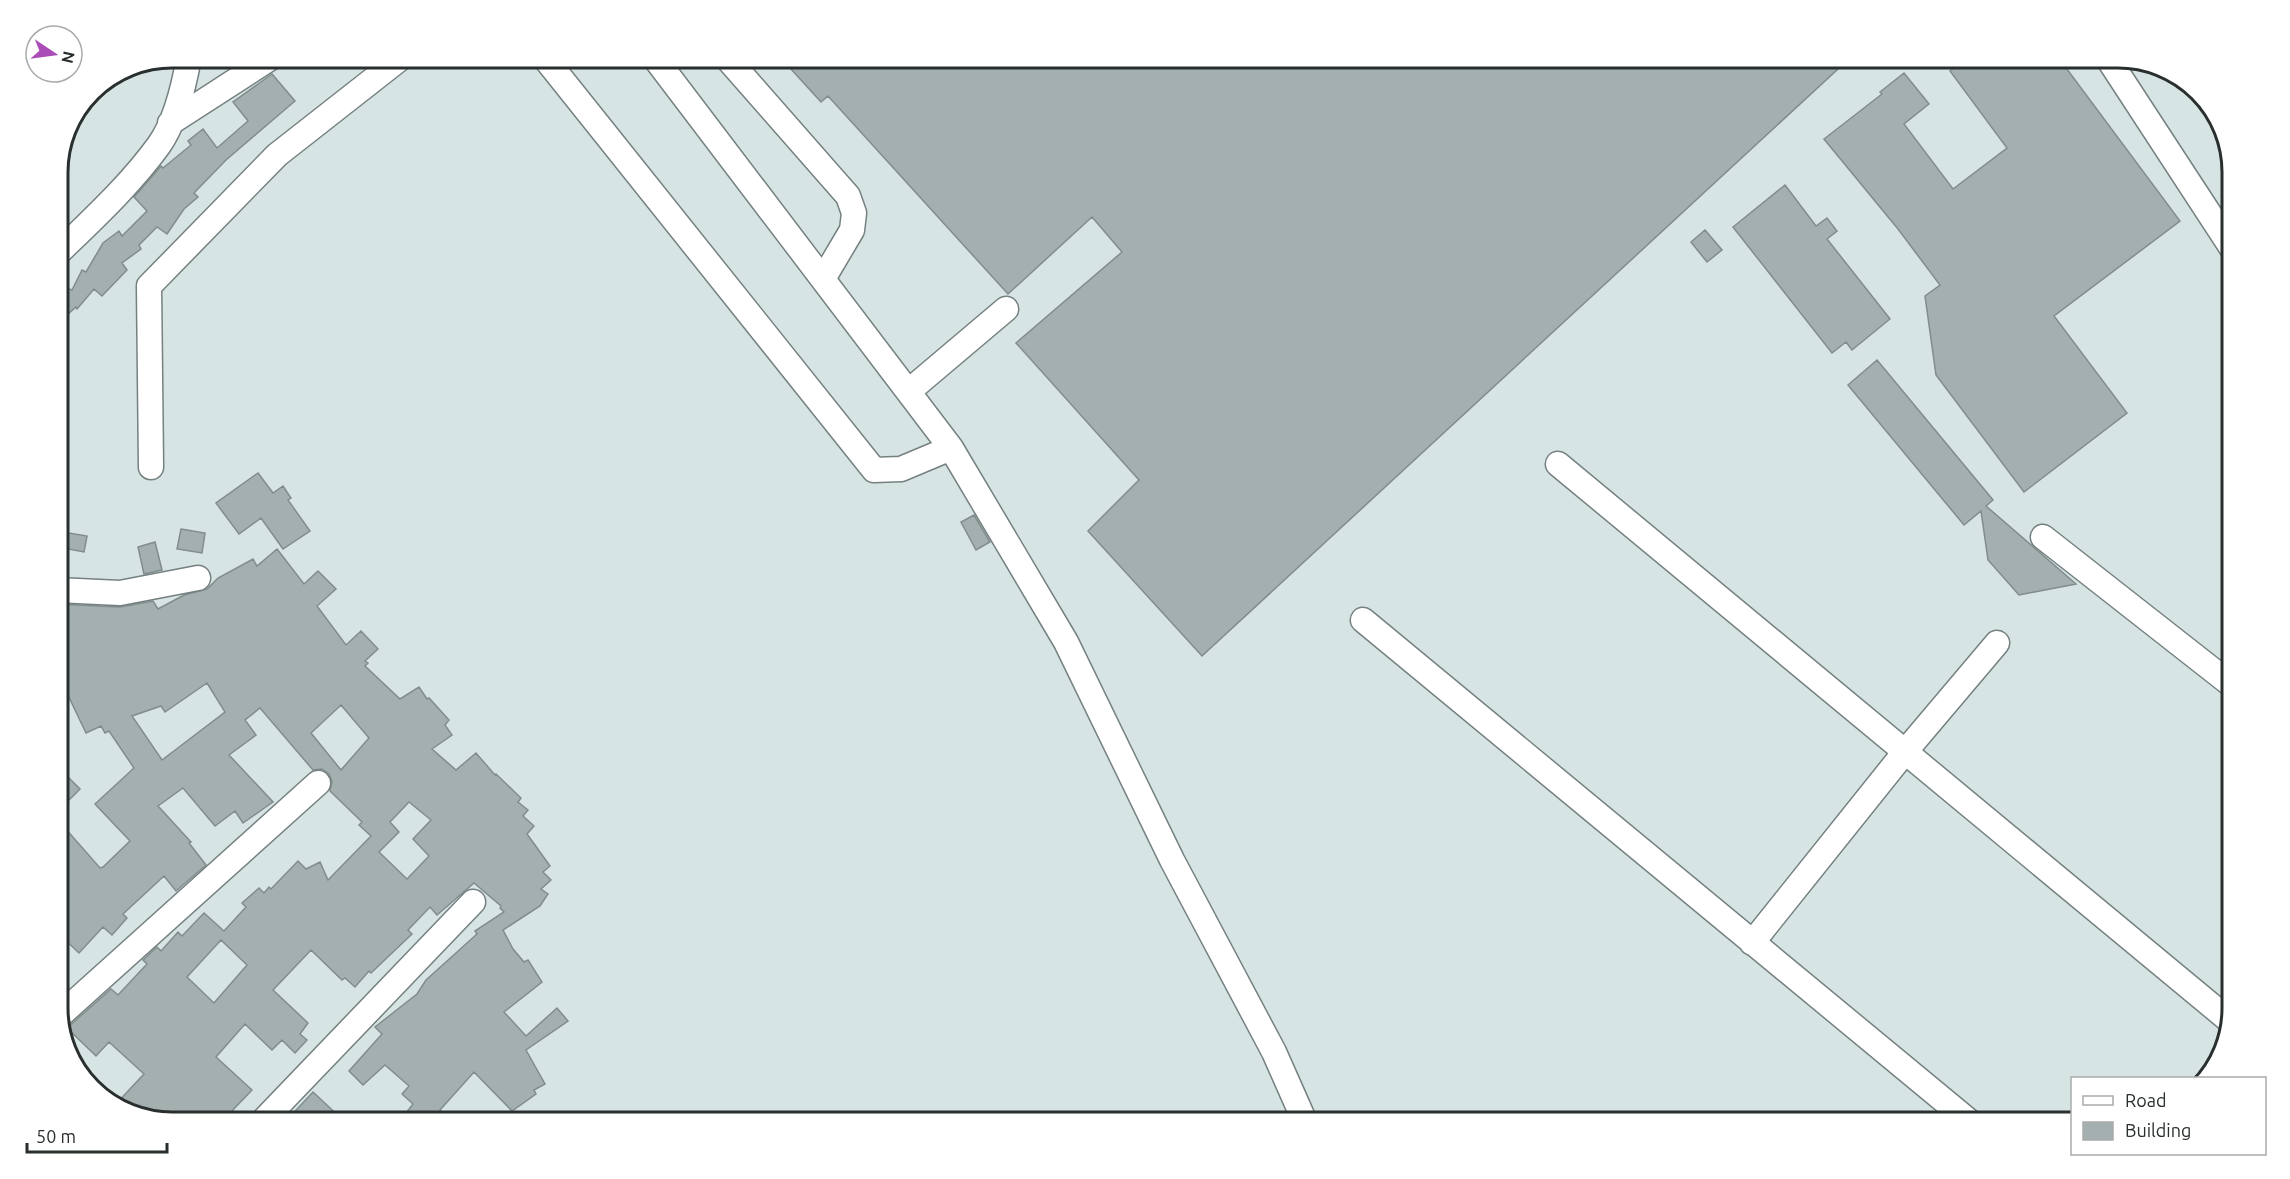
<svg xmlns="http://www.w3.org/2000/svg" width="2290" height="1179" viewBox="0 0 2290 1179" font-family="Ubuntu,sans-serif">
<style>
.building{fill:#a4b0b0;stroke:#818c8d;stroke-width:1.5;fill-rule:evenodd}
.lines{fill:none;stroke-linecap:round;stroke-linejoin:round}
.minor-casing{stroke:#758081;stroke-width:27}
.minor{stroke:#fff;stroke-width:24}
.rim{fill:none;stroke:#292e2e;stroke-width:3}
</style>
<rect width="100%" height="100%" fill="#d7e4e4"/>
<path class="building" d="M780,57H1851L1202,656L1088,531L1139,480L1016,343L1122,252L1092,217L1008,294L828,96L821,102Z
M1968,57H2058L2180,221L2054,316L2127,413L2024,492L1936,375L1925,296L1940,285L1898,229L1824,139L1882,94L1880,92L1904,73L1929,104L1904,124L1953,189L2007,148L1950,71Z
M272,74L295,101L226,160L194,193L198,197L184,209L167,234L157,227L139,245L141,249L122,263L127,270L102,296L94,289L77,309L76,307L57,324V285L72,290L82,270L86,272L103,243L119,231L122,236L147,211L134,197L161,166L163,168L191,145L188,141L203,129L217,148L248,121L233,102Z
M1785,185L1816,226L1827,218L1837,231L1827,239L1890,319L1852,350L1846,342L1832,353L1733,227Z
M1705,230L1722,250L1707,262L1691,242Z
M1877,360L1993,500L1986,506L2076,584L2019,595L1988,560L1981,511L1964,525L1848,385Z
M258,473L273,493L283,486L291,498L288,500L310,531L283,549L261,518L239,534L216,503Z
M974,515L990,542L976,550L961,522Z
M181,529L205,533L202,553L177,549Z
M57,531L87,536L84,552L57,547Z
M155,542L162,570L144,574L138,547Z
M277,549L304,584L318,571L336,589L317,606L346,645L361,631L378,649L365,661L368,663L365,666L400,699L419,687L427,699L429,698L449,720L445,725L452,735L432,749L456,770L476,753L495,775L496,774L521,798L518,802L528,810L523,816L534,826L527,834L550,866L543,872L551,880L541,889L548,894L540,906L503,930L513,949L524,962L528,960L542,982L504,1012L526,1036L557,1008L568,1021L526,1050L545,1084L534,1090L536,1094L512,1111L474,1072L440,1110L441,1111L433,1122H399L413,1104L402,1094L409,1086L385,1065L363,1085L349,1071L382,1034L375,1027L417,994L426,980L477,934L475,931L504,912L500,908L501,906L474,883L437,915L430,907L408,930L412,934L371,973L369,971L355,987L345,978L342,980L311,950L273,990L308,1023L300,1034L307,1040L295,1053L282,1040L272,1050L245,1024L216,1057L252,1090L230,1113L239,1122H172L121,1110L115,1105L144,1074L109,1042L96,1056L67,1028L111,989L118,995L147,964L143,960L157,947L161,951L178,932L182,936L204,913L224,931L246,907L242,903L259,888L264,893L269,887L271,889L298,861L306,869L320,862L328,880L371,836L359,825L362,822L330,791L332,781L329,774L322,769L313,770L260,708L245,720L256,735L229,755L273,802L243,823L235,811L215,826L183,788L158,806L191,842L189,843L206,865L176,891L164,876L123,914L127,918L112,935L103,927L79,953L57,932V819L100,868L103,867L130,841L95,804L134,768L109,731L105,733L101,726L86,733L57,672V604L120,607L153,601L158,609L184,595L207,589L218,578L253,559L257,566ZM207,683L225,712L162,760L132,716L161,706L165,712ZM341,705L369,738L341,770L311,733ZM409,802L431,820L413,839L429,856L407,879L379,852L399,832L390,822ZM221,940L247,965L214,1003L187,977Z
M65,774L80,789L68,801L57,791V782Z
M313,1092L345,1122H285Z"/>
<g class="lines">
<defs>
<path id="minor" d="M544,57L874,470L901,469L951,448
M654,57L951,448L1066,642L1172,860L1274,1052L1305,1122
M726,57L848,196L854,213L852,230L823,279
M2107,57L2233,250
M170,123L272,57
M57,254C93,219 130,185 159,145C176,121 184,86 189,57
M909,391L1006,309
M1558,464L2230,1021
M151,467L149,286L277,155L402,57
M2043,537L2233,686
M57,590L120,593L198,578
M1363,620L1970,1122
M1752,943L1904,753L1997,643
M58,1017L318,783
M262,1122L473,902"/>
</defs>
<use href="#minor" class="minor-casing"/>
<use href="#minor" class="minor"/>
</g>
<path d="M0 0H2290V1179H0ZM172 68H2118A104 104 0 0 1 2222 172V1008A104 104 0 0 1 2118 1112H172A104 104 0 0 1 68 1008V172A104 104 0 0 1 172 68Z" fill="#fff" fill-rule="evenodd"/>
<path class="rim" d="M172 68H2118A104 104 0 0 1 2222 172V1008A104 104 0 0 1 2118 1112H172A104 104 0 0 1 68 1008V172A104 104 0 0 1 172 68Z"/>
<rect x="2071" y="1077" width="195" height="78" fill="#ffffff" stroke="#a9abab" stroke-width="1.5"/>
<rect x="2083" y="1096" width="30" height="9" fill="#ffffff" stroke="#a9abab" stroke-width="1.5"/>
<text x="2125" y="1107" font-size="18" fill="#292e2e">Road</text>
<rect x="2083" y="1122" width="30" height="18" fill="#a4b0b0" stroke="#a9abab" stroke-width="1.5"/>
<text x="2125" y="1137" font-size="18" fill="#292e2e">Building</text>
<g transform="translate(54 54) rotate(103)"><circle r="28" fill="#ffffff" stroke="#a9abab" stroke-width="1.5"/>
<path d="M0-4.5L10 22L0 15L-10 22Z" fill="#ab4db6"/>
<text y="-9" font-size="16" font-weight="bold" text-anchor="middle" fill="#292e2e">N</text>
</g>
<path d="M27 1143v9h140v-9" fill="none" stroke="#292e2e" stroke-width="3"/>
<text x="36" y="1143" font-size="18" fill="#292e2e" stroke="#ffffff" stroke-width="4.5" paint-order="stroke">50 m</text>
</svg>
